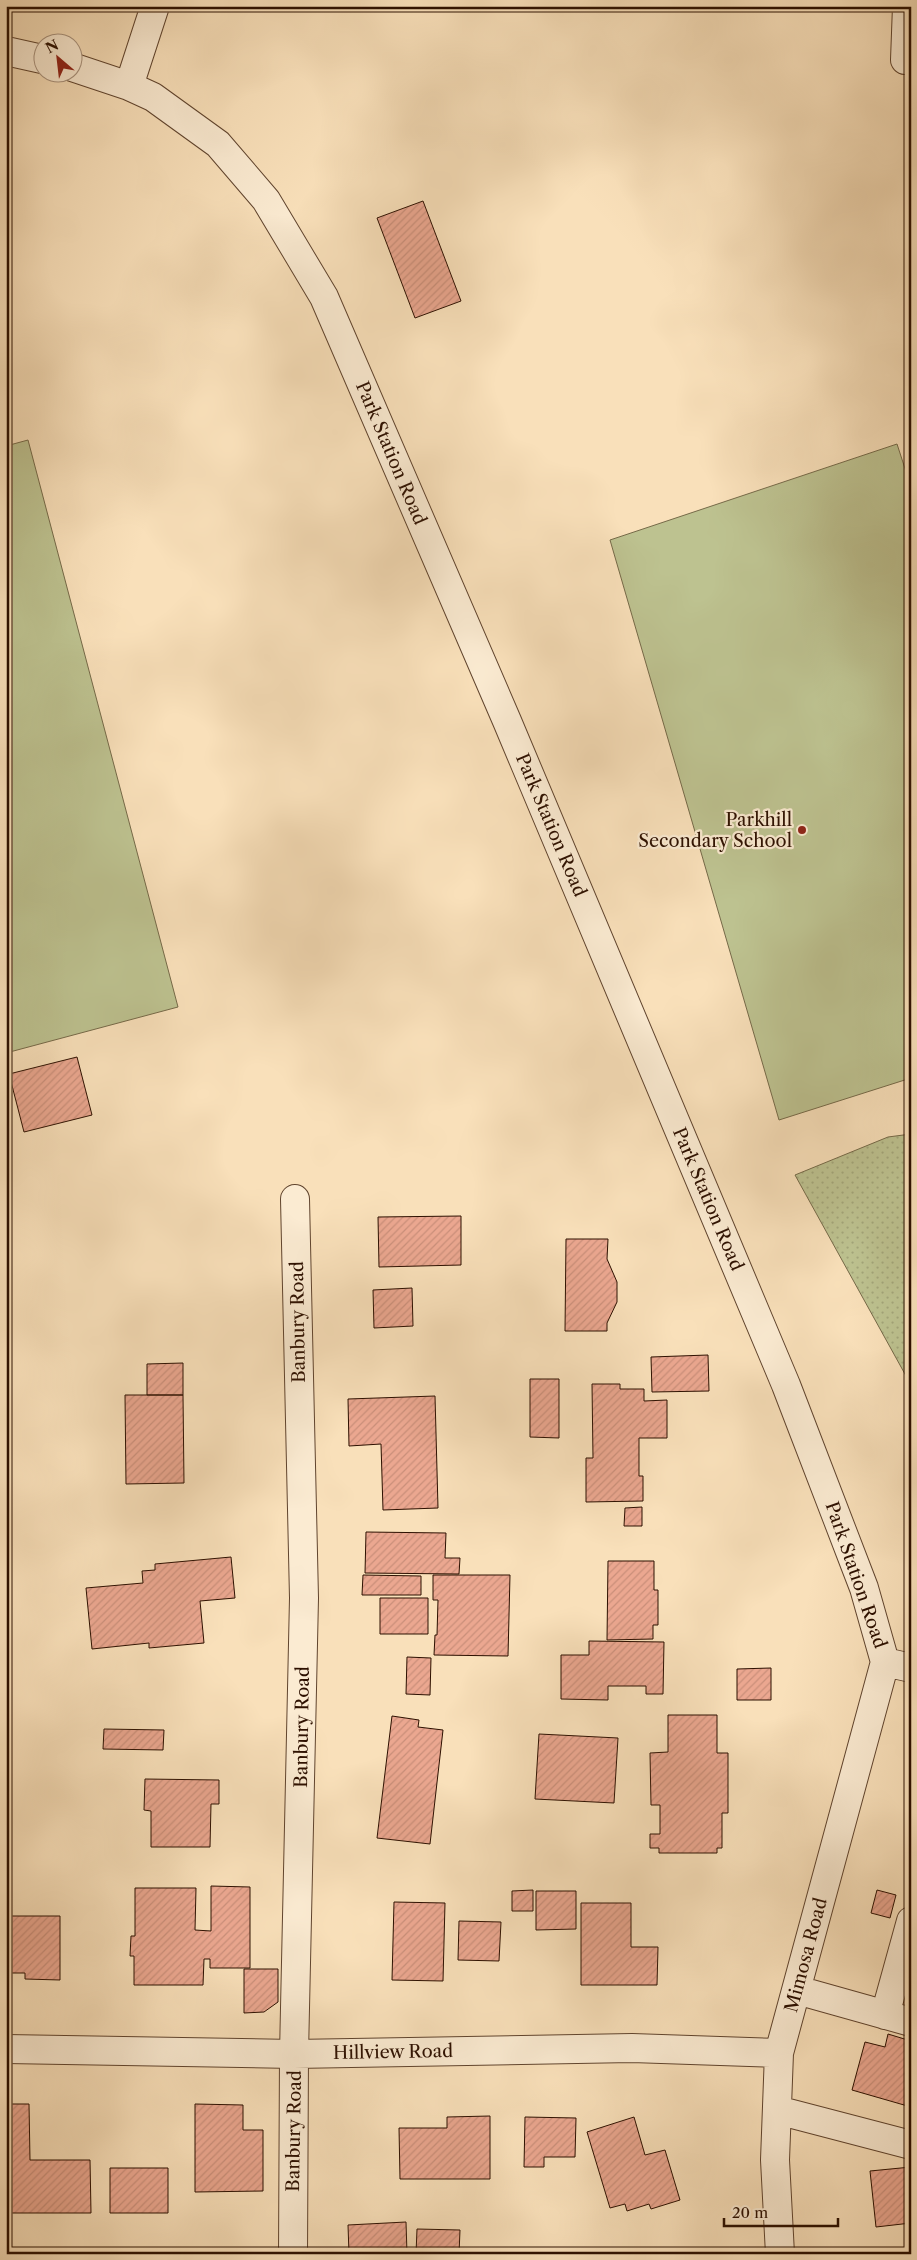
<svg xmlns="http://www.w3.org/2000/svg" width="917" height="2260" viewBox="0 0 917 2260" font-family="'Libre Caslon Text',serif">
<style>
.grass{fill:url(#grass-dots);stroke:#756948}
.garden{fill:#bdc290;stroke:#756948}
.building{fill:url(#building-hatch);stroke:#2d1000}
.lines{fill:none;stroke-linecap:round;stroke-linejoin:round}
.street-casing{stroke:#60442e;stroke-width:30}
.street{stroke:#fbebd2;stroke-width:28}
.poi-dot{fill:#8f2418;stroke:#fbebd2;stroke-width:2}
.labels{text-anchor:middle;dominant-baseline:central;stroke-width:4.5;stroke-linejoin:round;paint-order:stroke}
.street-label{font-size:18px;fill:#2d1000;stroke:#fbebd2}
.poi-label{font-size:18px;fill:#2d1000;stroke:#fbebd2;text-anchor:end}
</style>
<defs>
<pattern id="grass-dots" width="8" height="8" patternUnits="userSpaceOnUse" patternTransform="scale(1.25)"><rect width="8" height="8" fill="#bdc290"/><path d="M2 2h.1M6 6h.1" fill="none" stroke="#a3a67a" stroke-width="1.8" stroke-linecap="round"/></pattern>
<pattern id="building-hatch" width="6" height="6" patternUnits="userSpaceOnUse" patternTransform="scale(1.25)"><rect width="6" height="6" fill="#eba790"/><path d="M-1 1l2-2M0 6l6-6M5 7l2-2" fill="none" stroke="#ca8f7a"/></pattern>
</defs>
<rect width="100%" height="100%" fill="#f9e0ba"/>
<filter id="stains"><feTurbulence type="fractalNoise" baseFrequency=".004" numOctaves="4"/><feColorMatrix values="0 0 0 0 .2 0 0 0 0 .09 0 0 0 0 .02 0 0 0 .5 -.17"/></filter>
<radialGradient id="worn" r=".72"><stop offset=".6" stop-color="#630" stop-opacity="0"/><stop offset="1" stop-color="#630" stop-opacity=".3"/></radialGradient>
<path class="grass" d="M911,1134V1385L795,1175L888,1137Z"/>
<path class="garden" d="M28,440L178,1007L6,1053V446Z
M897,444L911,487V1078L779,1120L610,540Z"/>
<path class="building" d="M423,201L461,301L415,318L377,218Z
M77,1057L92,1115L24,1132L9,1074Z
M461,1216V1265L379,1267L378,1217Z
M566,1239H608L607,1259L617,1282V1302L607,1323V1331H565Z
M412,1288L413,1326L374,1328L373,1290Z
M708,1355L709,1391L652,1392L651,1357Z
M183,1363V1395H147V1364Z
M6,1371H9V1439H6Z
M530,1379H559V1438L530,1437Z
M592,1384H620V1389H644V1401L667,1400V1438H639V1476H643V1501L586,1502V1458H593Z
M125,1395H183L184,1483L126,1484Z
M435,1396L438,1508L383,1510L381,1444L349,1446L348,1399Z
M642,1507V1526H624L625,1508Z
M366,1532L446,1533L445,1558H460L459,1574L365,1573Z
M231,1557L235,1598L200,1601L204,1643L149,1648V1643L92,1649L86,1588L143,1583L142,1571L155,1570V1564Z
M608,1561H654V1590H658V1625H653V1639L607,1640Z
M363,1575L421,1576V1595H362Z
M433,1575H510L508,1656L434,1655L435,1635H437L438,1600H433Z
M380,1598H428V1634H380Z
M589,1641L664,1642L663,1694H646V1686H608V1700L561,1699V1655H589Z
M407,1657L431,1658L430,1695L406,1694Z
M771,1668V1700H737V1669Z
M668,1715H717V1753H728V1813H722V1848H717V1853H659V1848H650V1834H660V1805H651L650,1753L668,1752Z
M392,1716L419,1720L418,1727L443,1730L430,1844L377,1838Z
M104,1729L164,1730L163,1750L103,1749Z
M539,1734L618,1738L614,1803L535,1799Z
M145,1779L219,1780V1804H211L210,1847H151V1811L144,1810Z
M211,1886L250,1887V1968H210V1959H204L203,1985H134V1956H130L131,1936H135V1888H196L195,1930L211,1931Z
M533,1890V1911H512V1891Z
M877,1890L896,1895L890,1918L871,1913Z
M536,1891H576V1929L536,1930Z
M394,1902L445,1903L443,1981L392,1980Z
M581,1903H631V1947H658L657,1985H581Z
M6,1916H60V1980L25,1979V1973H6Z
M459,1921L501,1922L499,1961L458,1960Z
M244,1969H278V2002L264,2012L244,2013Z
M888,2034L911,2041V2107L852,2090L865,2042L885,2047Z
M6,2104H29L30,2160H90L91,2213H6Z
M195,2104L243,2105V2130H263V2191L195,2192Z
M490,2116V2179H400L399,2128H447V2117Z
M525,2117L576,2118L575,2157H544V2167H524Z
M634,2117L645,2155L665,2150L680,2200L651,2209L649,2204L627,2211L625,2204L610,2208L587,2132Z
M911,2167V2223L876,2227L870,2171Z
M110,2168H168V2213H110Z
M406,2222L407,2254H349L348,2225Z
M417,2229L460,2230L459,2254H416Z"/>
<g class="lines">
<defs>
<path id="street" d="M6,51L42,59
M905,60L907,6
M72,67L129,86L153,97L218,144L266,200L324,297L507,721L786,1385L864,1588L885,1662L779,2053L775,2160L780,2254
M129,86L155,6
M885,1662L911,1668
M797,1990L911,2022
M885,2015L911,1921
M6,2049L294,2054L632,2048L779,2053
M777,2110L911,2145
M293,2254L294,2054L304,1598L295,1199"/>
</defs>
<use href="#street" class="street-casing"/>
<use href="#street" class="street"/>
</g>
<circle class="poi-dot" cx="802" cy="830" r="5"/>
<g class="labels">
<g class="street-label">
<text transform="translate(391 453) rotate(67)">Park Station Road</text>
<text transform="translate(551 825) rotate(67)">Park Station Road</text>
<text transform="translate(708 1199) rotate(67)">Park Station Road</text>
<text transform="translate(298 1322) rotate(-91)">Banbury Road</text>
<text transform="translate(856 1575) rotate(71)">Park Station Road</text>
<text transform="translate(302 1727) rotate(-89)">Banbury Road</text>
<text transform="translate(806 1955) rotate(-75)">Mimosa Road</text>
<text transform="translate(393 2052) rotate(-1)">Hillview Road</text>
<text transform="translate(294 2131) rotate(-89)">Banbury Road</text>
</g>
<g class="poi-label">
<text x="792" y="820">Parkhill<tspan x="792" dy="21">Secondary School</tspan></text>
</g>
</g>
<rect width="917" height="2260" fill="none" stroke="#f9e0ba" stroke-width="25"/>
<rect x="8" y="8" width="902" height="2245" fill="none" stroke="#2d1000" stroke-width="2.5"/>
<rect x="12" y="12" width="892" height="2235" fill="none" stroke="#2d1000"/>
<g transform="translate(58 58) rotate(332)"><circle r="24" fill="#fbebd2" stroke="#a9937e"/>
<path d="M0-4L9 19L0 12L-9 19Z" fill="#8f2418"/>
<text y="-8" font-size="14" font-weight="bold" text-anchor="middle" fill="#2d1000">N</text>
</g>
<path d="M724 2218v8h114v-8" fill="none" stroke="#2d1000" stroke-width="2.5"/>
<text x="732" y="2218" font-size="15" fill="#2d1000" stroke="#fbebd2" stroke-width="4" paint-order="stroke">20 m</text>
<rect width="100%" height="100%" filter="url(#stains)"/>
<rect width="100%" height="100%" fill="url(#worn)"/>
</svg>
